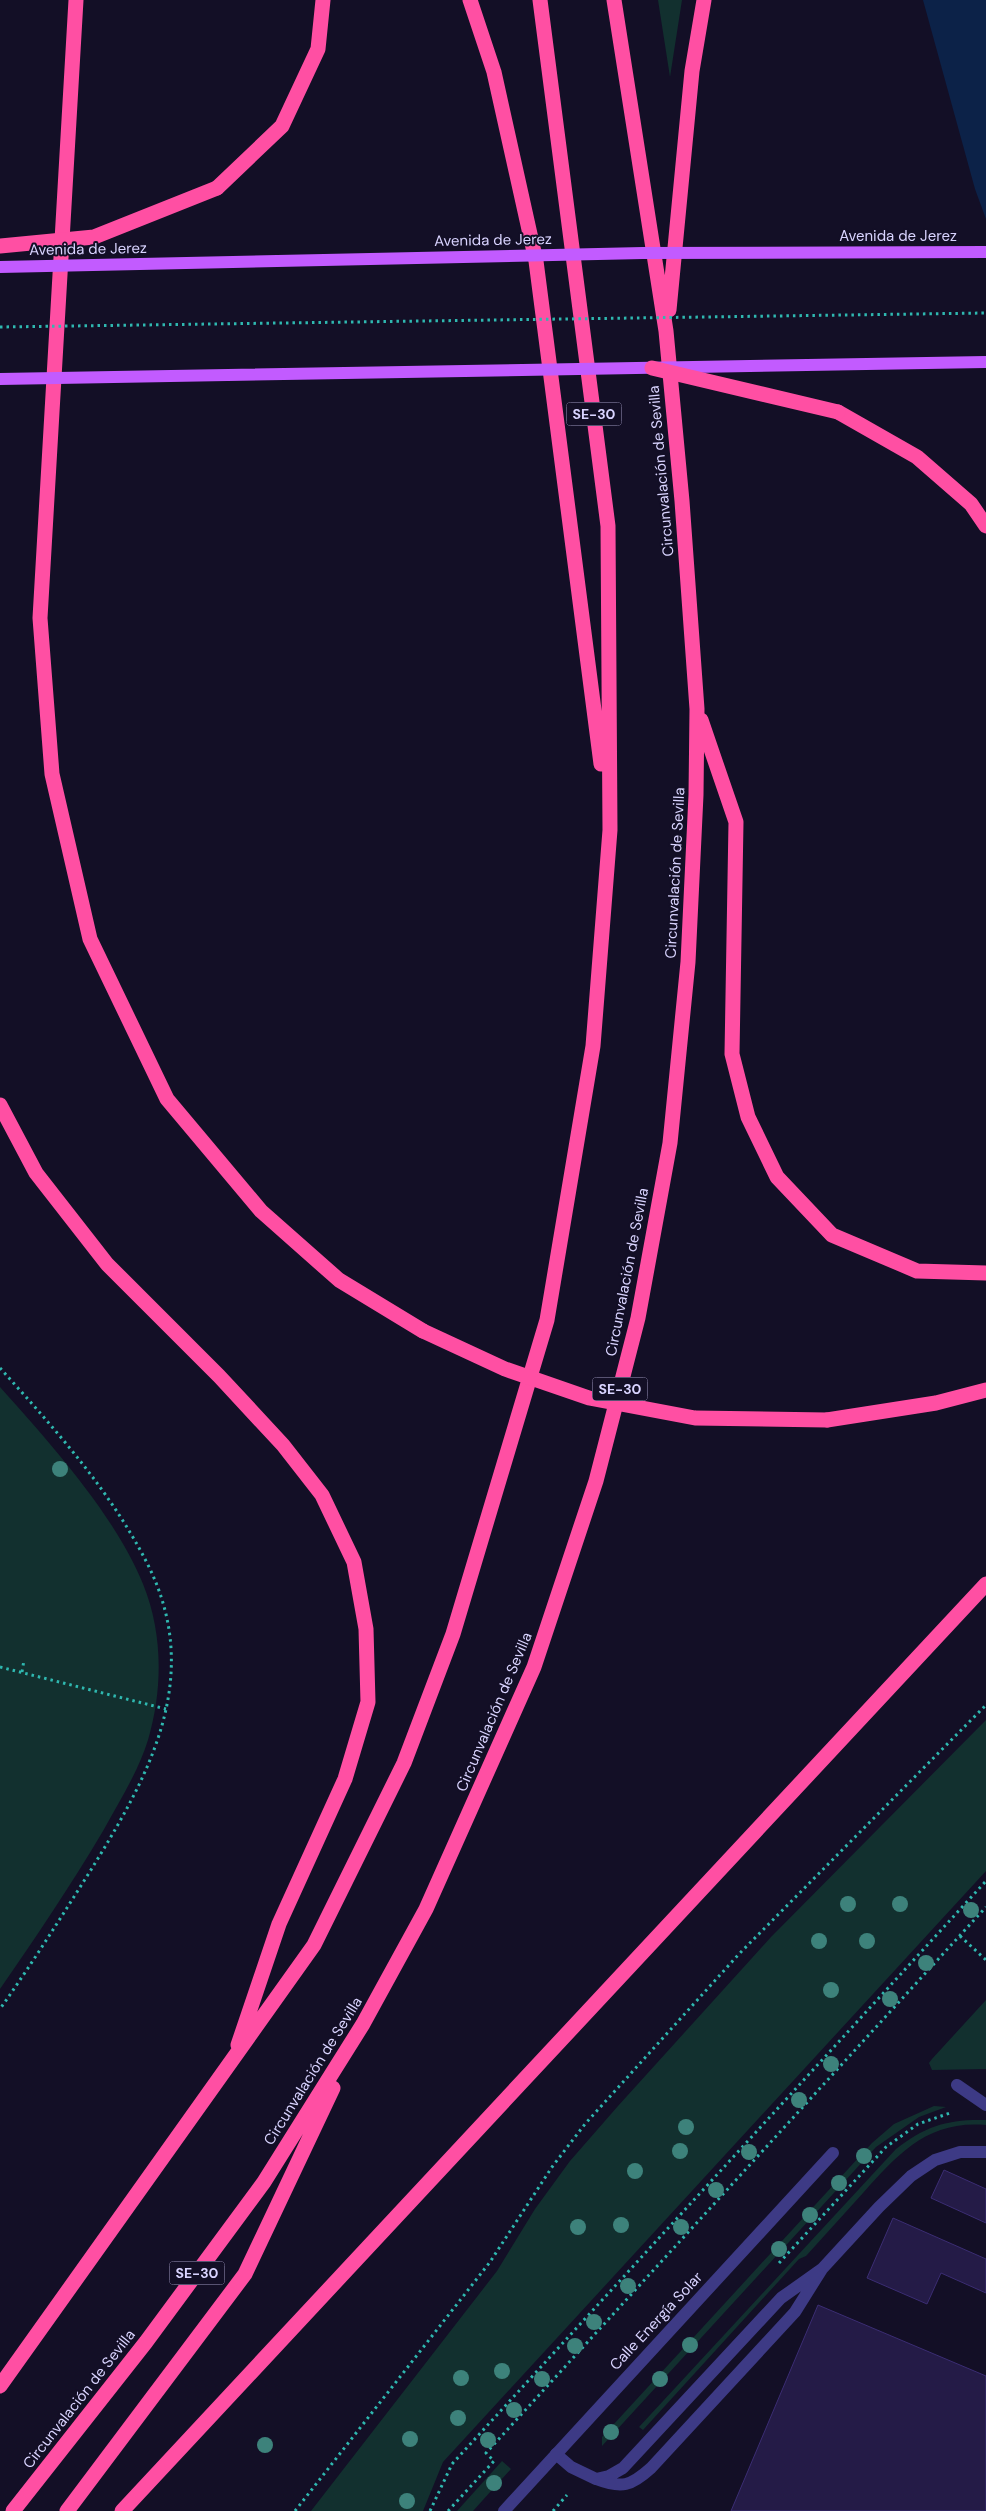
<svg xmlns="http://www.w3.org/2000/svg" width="986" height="2511" viewBox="0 0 986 2511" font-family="'DM Sans',sans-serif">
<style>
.green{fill:#12302f}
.water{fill:#0c2248}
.building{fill:#241b47;stroke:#3b2d73}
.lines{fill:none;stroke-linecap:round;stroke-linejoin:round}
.path{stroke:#2fb8b0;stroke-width:3;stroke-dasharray:2.5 4;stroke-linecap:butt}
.service{stroke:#3d3a85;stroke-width:12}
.minor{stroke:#3d3a85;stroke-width:12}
.motorway{stroke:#ff4fa3;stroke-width:15}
.path-bridge{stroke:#2fb8b0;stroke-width:3;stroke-dasharray:2.5 4;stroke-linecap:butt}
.primary-bridge{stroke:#c25bff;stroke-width:12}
.motorway-bridge{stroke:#ff4fa3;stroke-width:15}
.tree{fill:#3d827b}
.labels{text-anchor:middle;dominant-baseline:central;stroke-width:4;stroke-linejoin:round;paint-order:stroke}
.shield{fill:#130f26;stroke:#9e99be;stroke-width:1}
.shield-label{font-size:14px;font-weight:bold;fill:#d9d4ff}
.street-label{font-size:15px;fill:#d9d4ff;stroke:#130f26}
</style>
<rect width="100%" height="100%" fill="#130f26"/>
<path class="green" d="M658,0H682L670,77Z
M0,1387C50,1443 115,1515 143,1584C163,1633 163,1689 148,1740C138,1772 119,1802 103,1831C71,1885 36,1937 0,1989Z
M986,1720V1871L443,2462L423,2511H311L497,2271L535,2209L570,2161L618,2106L771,1937Z
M986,2000V2069L932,2070L929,2063L932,2059Z
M934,2106L946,2107L919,2117L876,2147L602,2446V2437L872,2143L894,2124Z
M986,2120V2125C928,2120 899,2153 863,2193C844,2214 825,2235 806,2256L799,2259L643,2430L639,2427L896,2149C925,2126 948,2119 986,2120Z
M502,2461L511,2469L473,2511H457Z"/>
<path class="water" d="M923,0H986V219L975,189Z"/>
<path class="building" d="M944,2170L986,2189V2223L931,2198Z
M893,2218L986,2259V2293L941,2273L927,2304L867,2278Z
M818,2305L986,2376V2511H731Z"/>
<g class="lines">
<path class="path" d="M0,1368C54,1428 110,1490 147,1563C205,1677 149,1776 89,1873C60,1919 31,1965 0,2009
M0,1667L166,1709
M22,1672L24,1660
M960,1936L986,1960
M779,2263L886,2147L918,2124L950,2113
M295,2511L490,2262L552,2167L585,2124L739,1954L986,1705
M430,2511L452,2464L986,1881
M448,2511L494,2461L486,2453L986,1907
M553,2511L567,2495"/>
<path class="service" d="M957,2085L986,2105
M822,2269L781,2298L623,2468L609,2476L596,2479C622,2489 631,2486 651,2468L795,2312L822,2269L879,2207L911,2176L935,2160L960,2152H986
M556,2454L571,2467L596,2479"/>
<path class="minor" d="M504,2511L833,2153"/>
<path class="motorway" d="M76,0L40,618L52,774L90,939L167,1099L261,1211L339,1280L423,1331
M470,0L494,72L536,261L601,764
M217,188L282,126L318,49L323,0
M669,310L692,71L704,0
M838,412L917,457L971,504L986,526
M701,720L736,822L732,1054L748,1117L777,1177L832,1235L917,1271L986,1273
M0,1105L36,1173L107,1264L219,1376L283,1445L322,1495L354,1562L366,1629L368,1702L345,1779L279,1924L238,2045
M827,1420L936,1403L986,1390
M0,2386L314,1945L404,1763L453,1634L547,1320L593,1046L610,830L608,526L540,0
M13,2511L146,2342L264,2182L363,2024L426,1909L534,1667L596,1481L638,1318L670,1143L688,962L696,795L697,709L682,501L666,331L614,0
M67,2511L245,2274L333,2088
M122,2511L986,1584"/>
<path class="path-bridge" d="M0,327L986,313"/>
<path class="primary-bridge" d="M0,267L643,253L986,252
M0,379L986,362"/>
<path class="motorway-bridge" d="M0,246L94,237L217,188
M652,368L838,412
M423,1331L505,1369L589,1398L695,1418L827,1420"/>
</g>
<g class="tree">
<circle cx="60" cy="1469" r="8"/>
<circle cx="848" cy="1904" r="8"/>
<circle cx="900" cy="1904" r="8"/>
<circle cx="971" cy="1910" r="8"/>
<circle cx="819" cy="1941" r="8"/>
<circle cx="867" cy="1941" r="8"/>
<circle cx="926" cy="1963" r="8"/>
<circle cx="831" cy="1990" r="8"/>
<circle cx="890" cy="1999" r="8"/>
<circle cx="831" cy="2064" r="8"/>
<circle cx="799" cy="2100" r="8"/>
<circle cx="686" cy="2127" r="8"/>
<circle cx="680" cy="2151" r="8"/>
<circle cx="749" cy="2152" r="8"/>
<circle cx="864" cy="2156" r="8"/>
<circle cx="635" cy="2171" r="8"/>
<circle cx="839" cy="2183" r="8"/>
<circle cx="716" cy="2190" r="8"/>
<circle cx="810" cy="2215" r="8"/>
<circle cx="621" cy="2225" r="8"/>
<circle cx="578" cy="2227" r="8"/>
<circle cx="681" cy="2227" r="8"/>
<circle cx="779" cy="2249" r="8"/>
<circle cx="628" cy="2286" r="8"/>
<circle cx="594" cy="2322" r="8"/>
<circle cx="690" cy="2345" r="8"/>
<circle cx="575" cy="2346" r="8"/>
<circle cx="502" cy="2371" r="8"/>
<circle cx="461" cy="2378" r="8"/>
<circle cx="542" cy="2379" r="8"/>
<circle cx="660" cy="2379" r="8"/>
<circle cx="514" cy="2410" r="8"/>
<circle cx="458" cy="2418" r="8"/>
<circle cx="611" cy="2432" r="8"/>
<circle cx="410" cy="2439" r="8"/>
<circle cx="488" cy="2440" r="8"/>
<circle cx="265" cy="2445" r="8"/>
<circle cx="494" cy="2483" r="8"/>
<circle cx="407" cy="2501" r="8"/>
</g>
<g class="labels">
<g class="shield">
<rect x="566.5" y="402.5" width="55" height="23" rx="4"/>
<rect x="592.5" y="1377.5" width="55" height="23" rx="4"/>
<rect x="169.5" y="2261.5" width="55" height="23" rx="4"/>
</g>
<g class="shield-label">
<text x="594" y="414">SE-30</text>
<text x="620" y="1389">SE-30</text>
<text x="197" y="2273">SE-30</text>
</g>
<g class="street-label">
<text x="898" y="236">Avenida de Jerez</text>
<text transform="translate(493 240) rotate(-1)">Avenida de Jerez</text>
<text transform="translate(88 249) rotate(-1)">Avenida de Jerez</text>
<text transform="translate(661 471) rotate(-95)">Circunvalación de Sevilla</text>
<text transform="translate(675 873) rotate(-87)">Circunvalación de Sevilla</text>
<text transform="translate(627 1272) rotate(-79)">Circunvalación de Sevilla</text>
<text transform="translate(494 1712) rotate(-67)">Circunvalación de Sevilla</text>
<text transform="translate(313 2071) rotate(-58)">Circunvalación de Sevilla</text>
<text transform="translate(656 2321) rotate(-47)">Calle Energía Solar</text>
<text transform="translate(79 2399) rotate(-52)">Circunvalación de Sevilla</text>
</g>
</g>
</svg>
